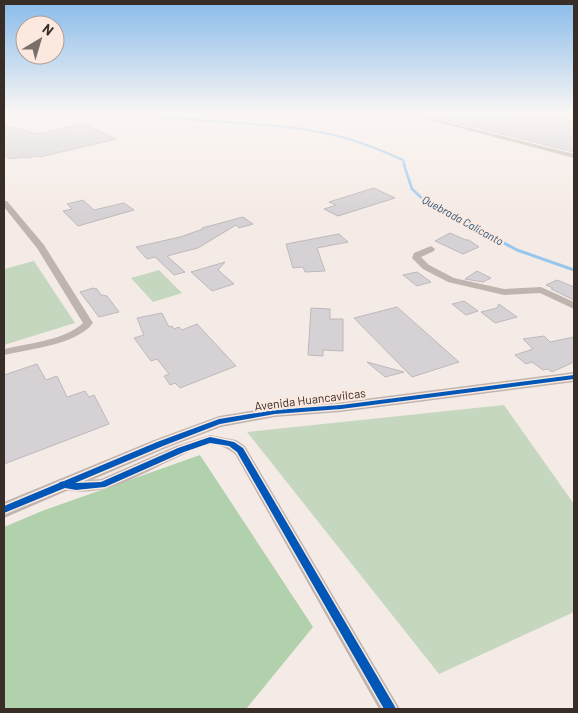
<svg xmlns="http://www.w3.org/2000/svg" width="578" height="713" viewBox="0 0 578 713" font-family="Barlow,sans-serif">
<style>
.green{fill:#c6d7bf}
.forest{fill:#b1d0ac}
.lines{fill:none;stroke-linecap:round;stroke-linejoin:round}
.stream-far2{stroke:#99c6ed;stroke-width:2}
.stream-far1{stroke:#99c6ed;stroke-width:2.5}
.stream{stroke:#99c6ed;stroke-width:3}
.building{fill:#d6d1d4;stroke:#bdb9bc}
.minor{fill:#bfb4ae;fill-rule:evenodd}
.tertiary{fill:#bfb4ae;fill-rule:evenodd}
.cycleway-casing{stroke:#fbe9e0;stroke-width:3}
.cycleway{fill:#0057b8;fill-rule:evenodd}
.labels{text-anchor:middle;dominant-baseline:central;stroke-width:4.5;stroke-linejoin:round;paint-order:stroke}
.far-water-label{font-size:11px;font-style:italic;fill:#24557c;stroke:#fbe9e0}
.street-label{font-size:12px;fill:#382d27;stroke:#fbe9e0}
</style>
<rect width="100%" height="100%" fill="#f5ebe6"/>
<path class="green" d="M34,261L75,323L4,345V269Z
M159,270L182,293L153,302L131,278Z
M504,405L574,504V612L439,674L247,432Z"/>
<path class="forest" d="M200,455L313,627L246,709H4V527L42,511Z"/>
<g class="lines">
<path class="stream-far2" d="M136,114C203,124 277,120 342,137C363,143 383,151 403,160L405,166"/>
<path class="stream-far1" d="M404,165L412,189L426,202L480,230"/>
<path class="stream" d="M478,229L517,250L574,270"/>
</g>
<path class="building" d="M436,114H574V152L435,117Z
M83,124L116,139L40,157L37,156L26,158L23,157L10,159L4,155V125L37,134Z
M374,188L395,198L338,216L324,209L336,205L329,202Z
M83,200L94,210L124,203L134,210L78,226L63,211L72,209L67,204Z
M243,217L253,224L239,228L236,225L198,248L167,256L185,272L174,275L155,257L147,259L136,247L180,237L203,229L202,228Z
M450,233L466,240H469L479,247L463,254L435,241Z
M339,234L348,242L317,248L325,271L305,272L303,267L293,268L286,244Z
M225,262L218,270L234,284L212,291L191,272Z
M477,271L491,278L483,282L465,279Z
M417,272L431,282L417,286L403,275Z
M557,280L574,287V300L551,289L553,288L546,285Z
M93,288L97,289L101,295L107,296L119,312L99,317L80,292Z
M464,301L478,311L466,315L452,304Z
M499,304L517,317L495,323L481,312L497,308Z
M397,307L459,362L412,377L354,318Z
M311,308L330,309V319H343V351L323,350V356L308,355Z
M162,313L169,327L172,326L174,329L179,327L182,330L197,324L236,366L180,388L175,383L170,385L164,376L169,374L157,359L151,361L134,338L144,335L137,318Z
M544,336L550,342L574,337V362L552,372L548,369L543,370L532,362L526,364L515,355L533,349L523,339Z
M367,362L404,372L385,377Z
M37,364L46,380L57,376L67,397L85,391L89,397L94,395L109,424L4,464V375Z"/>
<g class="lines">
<path class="minor" d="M407,114H415L574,154V158Z
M4,201H7L44,245L93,323C76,345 30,349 4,355V349C28,343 64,341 83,323L37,248L4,207Z
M431,246L435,249L434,251L421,257L429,265L454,278L504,289L541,287L574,302V309L540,293L504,295L448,282L423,269L412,258L414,253Z
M210,435L236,440L245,446L400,709H379L235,454C228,449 219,444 210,445C200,446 187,453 178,457C140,474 100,502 58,488L56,484L58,480L63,478L76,481L101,479L176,446Z"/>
<path class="tertiary" d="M574,372V382L341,412L275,417L221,427L166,448L4,518V502L154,440L219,416L275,407L341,402Z"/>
<defs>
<path id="cycleway" d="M574,375V379L341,409L275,414L220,424L163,446L75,483L101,482L178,448L210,437L234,442L243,448L394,705L396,709H384L237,452L229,446L210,443L184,452L105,487L76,490L65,488L4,513V506L59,483L60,482L64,481L157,442L219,419L275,410L341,405Z"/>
</defs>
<use href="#cycleway" class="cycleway-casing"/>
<use href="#cycleway" class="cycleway"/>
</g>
<linearGradient id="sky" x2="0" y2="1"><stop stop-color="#88bbea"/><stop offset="0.53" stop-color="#faf6f4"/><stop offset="1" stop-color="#faf6f4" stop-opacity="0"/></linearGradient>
<rect width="578" height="214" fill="url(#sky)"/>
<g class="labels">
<g class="far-water-label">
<text transform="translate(463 220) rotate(29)">Quebrada Calicanto</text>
</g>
<g class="street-label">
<text transform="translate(310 399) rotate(-7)">Avenida Huancavilcas</text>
</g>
</g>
<rect width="578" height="713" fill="none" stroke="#382d27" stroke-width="10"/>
<g transform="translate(40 40) rotate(38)"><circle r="24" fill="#fbe9e0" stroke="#ad9e96"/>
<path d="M0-4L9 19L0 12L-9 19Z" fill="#7a706a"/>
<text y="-8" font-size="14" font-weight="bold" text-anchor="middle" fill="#382d27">N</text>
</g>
</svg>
